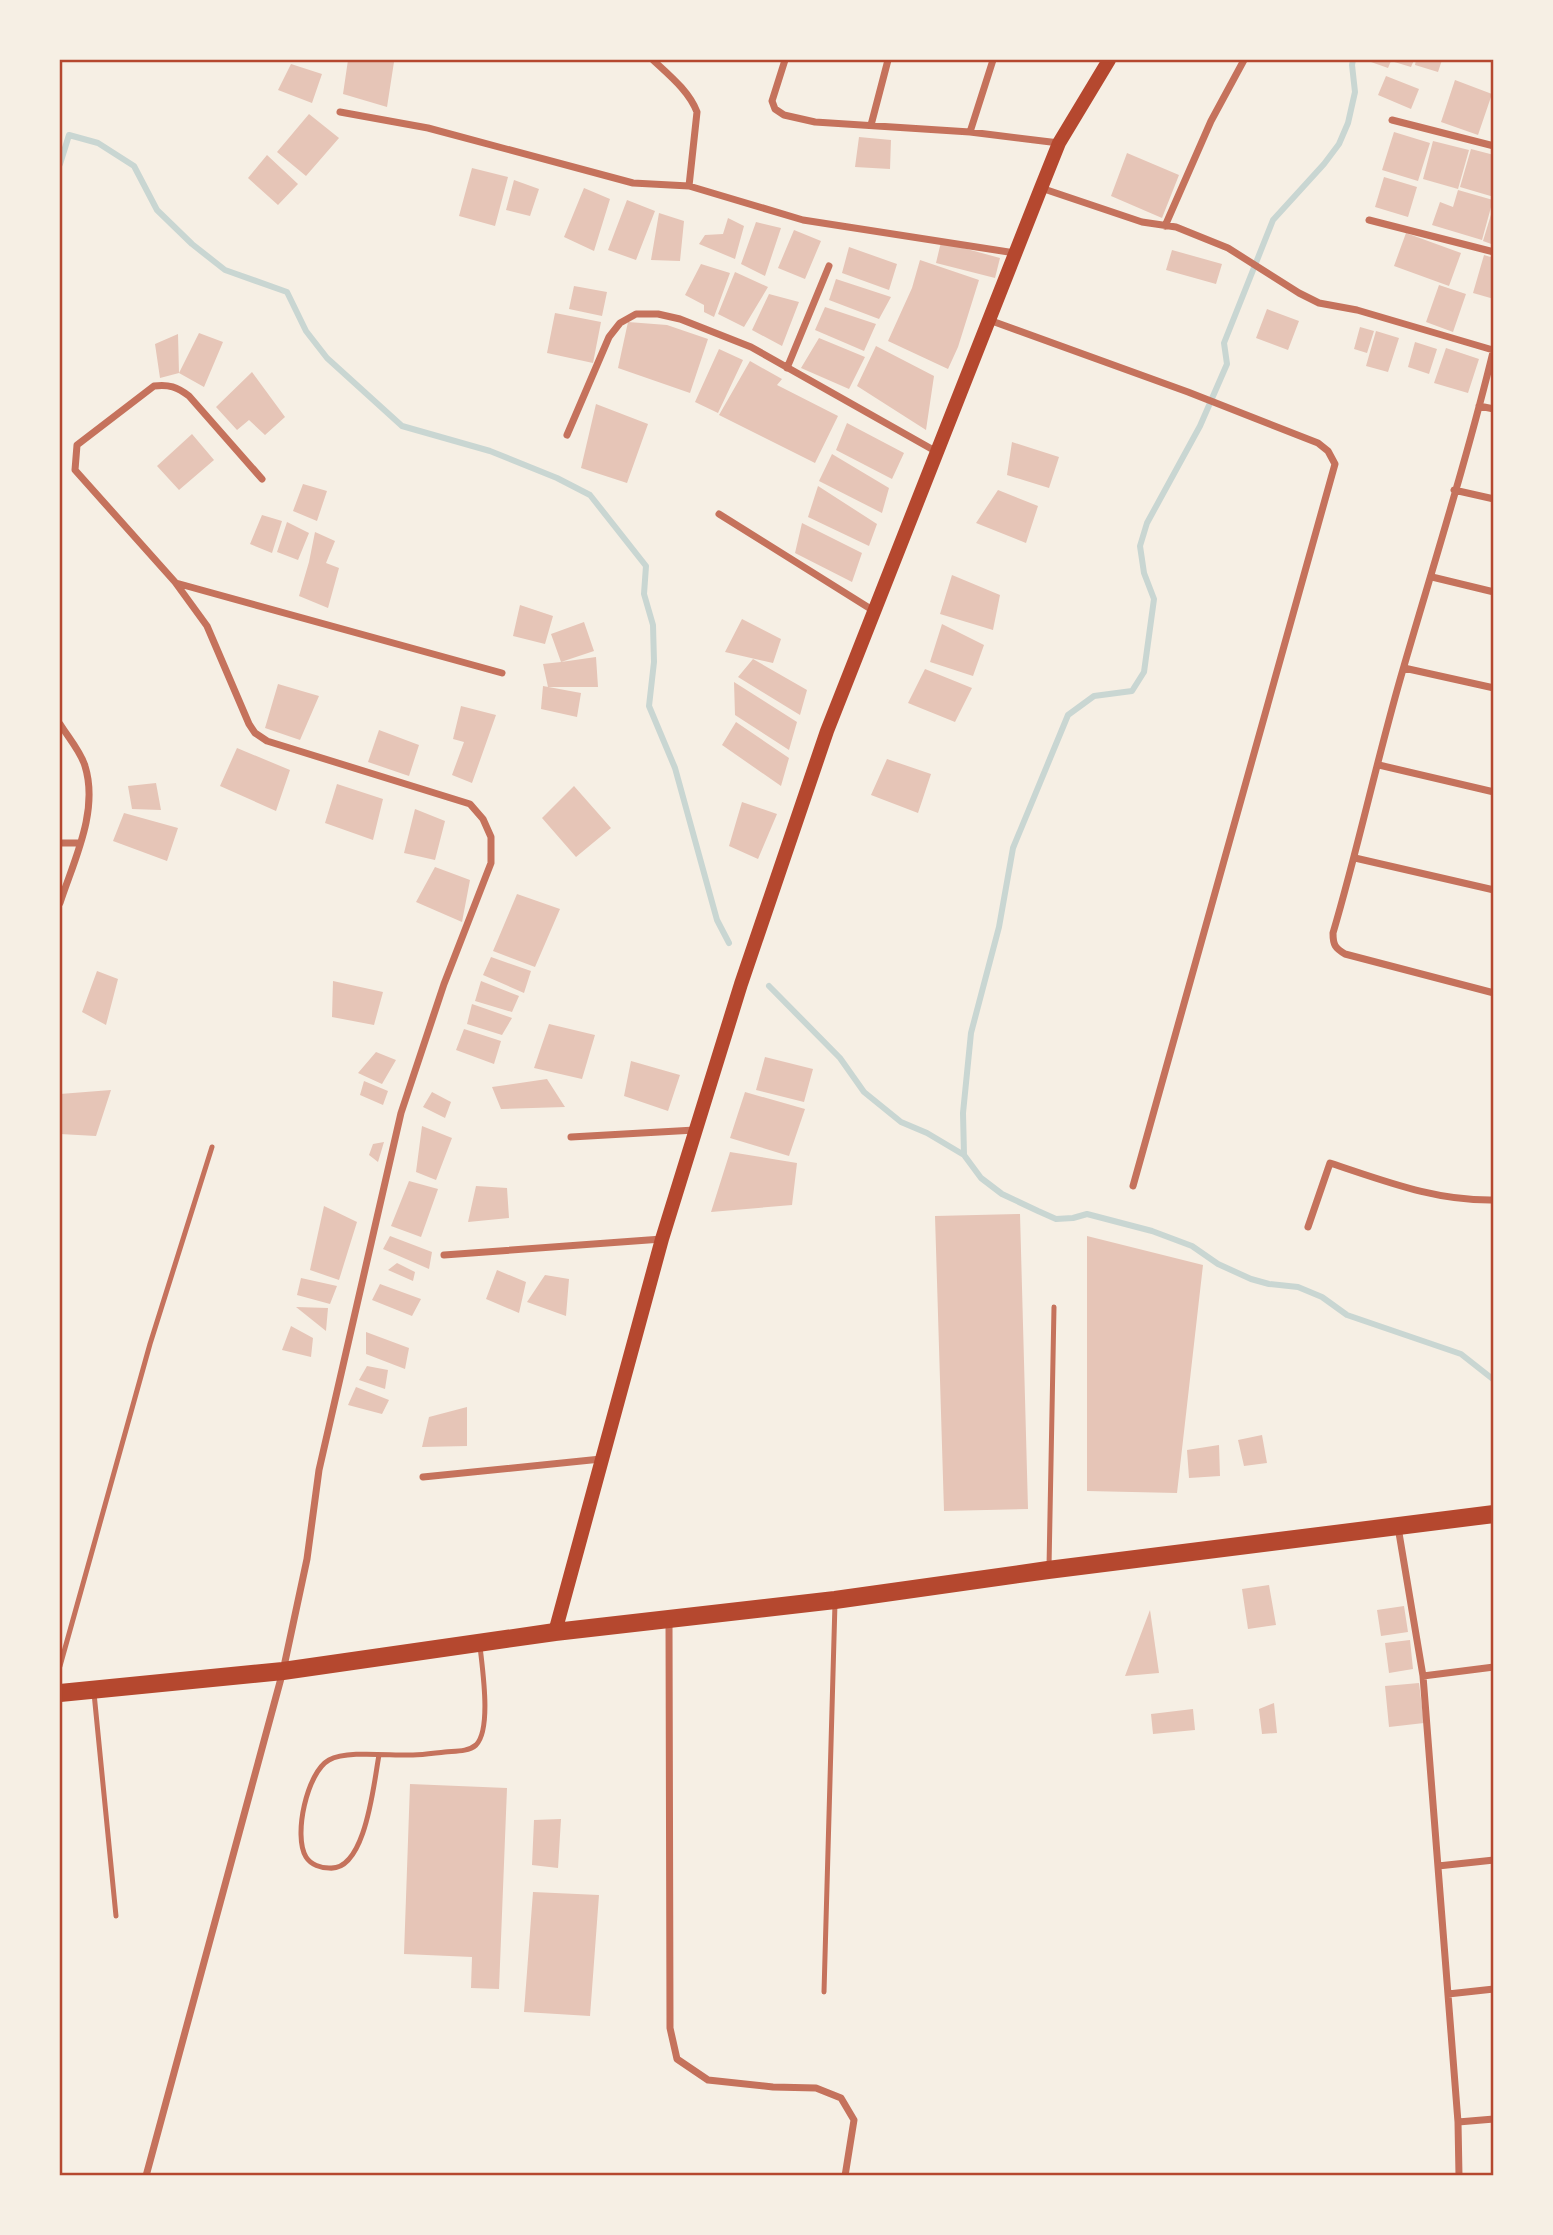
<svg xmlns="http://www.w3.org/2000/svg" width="1553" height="2235" viewBox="0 0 1553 2235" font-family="Mulish,sans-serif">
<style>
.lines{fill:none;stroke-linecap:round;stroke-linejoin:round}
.stream{stroke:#c9d6d2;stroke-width:6}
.building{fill:#e6c5b7}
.service{stroke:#c5725c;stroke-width:5}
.minor{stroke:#c5725c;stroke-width:7}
.secondary{stroke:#b5482f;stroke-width:14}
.primary{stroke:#b5482f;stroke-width:18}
.neatline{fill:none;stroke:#b5482f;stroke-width:2.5}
</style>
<rect width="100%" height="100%" fill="#f6efe4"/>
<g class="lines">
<path class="stream" d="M1353,60L1352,65L1355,92L1348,123L1339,144L1324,164L1273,220L1224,343L1227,364L1200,426L1147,523L1140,546L1144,573L1154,599L1144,672L1132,691L1094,696L1068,715L1013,848L999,927L971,1033L963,1113L964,1155L981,1178L1002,1194L1038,1211L1056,1219L1073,1218L1087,1214L1152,1231L1192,1246L1218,1264L1251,1279L1269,1284L1298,1287L1322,1297L1347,1315L1461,1354L1494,1380
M60,164L69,135L98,143L134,166L157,210L192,244L225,270L287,292L306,331L327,358L402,426L490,451L557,478L590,495L646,566L644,594L653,625L654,662L649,706L675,768L717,920L729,943
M769,986L840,1058L864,1092L901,1122L927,1133L964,1155"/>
</g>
<path class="building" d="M348,60H385L394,62L387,107L343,94Z
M1372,60H1414L1411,67L1391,61L1388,68L1371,62Z
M1416,60H1442L1438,72L1415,65Z
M291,64L322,74L312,103L278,90Z
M1386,76L1419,89L1411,109L1378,95Z
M1455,80L1492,94L1478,135L1441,122Z
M309,114L339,138L306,176L277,152Z
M1394,132L1430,143L1418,181L1382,170Z
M859,137L891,140L890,169L855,167Z
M1433,141L1469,150L1458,189L1423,179Z
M1471,149L1494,155V197L1460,187Z
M1127,153L1179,175L1162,218L1111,196Z
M267,155L298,184L278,205L248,178Z
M472,168L508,177L495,226L459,216Z
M1384,177L1417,187L1408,217L1375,207Z
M514,180L539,189L530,216L506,210Z
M584,188L610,199L594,251L564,237Z
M1458,190L1493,200L1482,240L1432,225L1440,202L1453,207Z
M627,200L655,211L636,260L608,250Z
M1493,208L1494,209V245L1483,241Z
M659,213L684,221L680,261L651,260Z
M728,218L744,226L735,259L699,244L705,235L723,234Z
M756,222L781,228L765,276L741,264Z
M794,230L821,241L805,279L778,268Z
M1406,233L1461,253L1449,286L1394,266Z
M941,242L1000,258L995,278L936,263Z
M849,247L897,264L889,290L842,273Z
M1172,250L1222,264L1216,284L1166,270Z
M1484,255L1494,258V299L1473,293Z
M920,260L979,280L958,347L948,369L888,341L912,288Z
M701,264L730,273L714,317L704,312V305L685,295Z
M735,272L768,287L744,327L718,314Z
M836,279L891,297L879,319L829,300Z
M1439,285L1466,294L1453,332L1426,322Z
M574,286L607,292L602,316L569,309Z
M769,294L799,302L782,346L752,330Z
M825,307L876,324L864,351L815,330Z
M1267,309L1299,321L1288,350L1256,338Z
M555,313L601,322L593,363L547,353Z
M628,322L667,325L708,339L690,393L618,368Z
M1360,327L1374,331L1367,353L1354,349Z
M1376,331L1399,338L1388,372L1366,366Z
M199,333L223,342L204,387L179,373L160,378L155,344L178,334L179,373Z
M819,338L865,357L849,389L801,368Z
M1415,342L1437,349L1429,374L1408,367Z
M876,346L934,376L926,430L857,386Z
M1446,348L1479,359L1468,393L1434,383Z
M719,349L743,360L718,413L695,402Z
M750,361L782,379L777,385L838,416L815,463L719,415Z
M252,372L285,417L265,435L249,420L237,430L216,407Z
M596,404L648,424L627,483L581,468Z
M847,423L904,453L892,479L836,450Z
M192,434L214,460L179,490L157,466Z
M1012,442L1059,457L1049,488L1007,475Z
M832,454L889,488L882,513L819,481Z
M303,484L327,491L317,521L293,511Z
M818,486L877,524L869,546L808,517Z
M998,490L1038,506L1026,543L976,523Z
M262,515L282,521L272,553L250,544Z
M287,522L309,533L298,560L277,552Z
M802,523L862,553L852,582L795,553Z
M315,532L335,541L326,563L339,568L328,608L299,596L309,562Z
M952,575L1000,595L993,630L940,614Z
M520,605L553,616L545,644L513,636Z
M742,619L781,639L773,663L725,652Z
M584,622L594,651L561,662L596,657L598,687H548L543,664L561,662L551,634Z
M942,624L984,645L973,676L930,662Z
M753,659L807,690L800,715L738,677Z
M925,669L972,688L955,722L908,703Z
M734,682L797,722L789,750L735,715Z
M278,684L319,696L300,740L265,728Z
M543,686L581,693L577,717L541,709Z
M461,706L496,715L472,783L452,775L464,742L453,739Z
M736,722L789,758L781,786L722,745Z
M379,730L419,745L409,776L368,762Z
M237,748L290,770L276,811L220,786Z
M887,759L931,774L918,813L871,795Z
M156,783L161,810L132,809L128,786Z
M337,784L383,799L373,840L325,823Z
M574,786L611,828L576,857L542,818Z
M742,802L777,814L758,859L729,846Z
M415,809L445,821L435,860L404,853Z
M124,813L178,828L167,861L113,841Z
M435,867L470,880L462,922L416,902Z
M517,894L560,909L535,967L493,951Z
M491,957L531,971L524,993L483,975Z
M97,971L118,979L106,1025L82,1012Z
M333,981L383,992L374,1025L332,1017Z
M481,981L519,996L512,1012L475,1001Z
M472,1004L512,1018L502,1035L467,1024Z
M549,1024L595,1035L582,1079L534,1068Z
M464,1029L501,1041L494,1064L456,1050Z
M376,1052L396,1060L382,1084L358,1073Z
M765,1057L813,1069L804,1102L756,1090Z
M631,1061L680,1075L668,1111L624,1096Z
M547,1079L565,1107L501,1109L492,1087Z
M364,1081L388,1091L383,1105L360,1095Z
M111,1090L96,1136L60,1134V1094Z
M432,1092L451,1102L445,1118L423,1107Z
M745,1092L805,1109L789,1156L730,1138Z
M422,1126L452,1138L436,1180L416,1172Z
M384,1142L378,1162L369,1155L373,1144Z
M730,1152L797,1163L792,1205L711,1212Z
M409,1181L438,1189L421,1237L391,1226Z
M476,1186L507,1188L509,1218L468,1222Z
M324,1206L357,1222L339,1280L310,1270Z
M1020,1214L1028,1509L944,1511L935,1216Z
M390,1236L432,1252L429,1269L383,1249Z
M1087,1236L1203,1265L1177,1493L1087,1491Z
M397,1263L415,1272L413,1281L388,1270Z
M497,1270L526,1282L519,1313L486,1299Z
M545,1275L569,1279L566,1316L527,1302Z
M301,1278L337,1286L330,1304L297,1295Z
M380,1284L421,1299L412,1316L372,1300Z
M296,1307L328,1308L326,1331Z
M291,1326L313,1338L311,1357L282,1350Z
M366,1332L409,1348L405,1369L366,1354Z
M367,1366L388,1370L385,1389L359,1380Z
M356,1387L389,1400L382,1414L348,1405Z
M467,1407V1446L422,1447L429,1417Z
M1262,1435L1267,1463L1244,1466L1238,1440Z
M1219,1445L1220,1476L1189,1478L1187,1450Z
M1269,1585L1276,1625L1248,1629L1242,1589Z
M1404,1606L1408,1632L1381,1636L1377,1610Z
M1150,1610L1159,1673L1125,1676Z
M1410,1640L1413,1669L1389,1673L1385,1643Z
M1419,1683L1424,1723L1389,1727L1385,1686Z
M1274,1703L1277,1733L1262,1734L1259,1709Z
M1193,1709L1195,1730L1153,1734L1151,1714Z
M410,1784L507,1788L499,1989L471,1988L472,1957L404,1954Z
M561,1819L558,1868L532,1865L534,1820Z
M533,1892L599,1895L590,2016L524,2012Z"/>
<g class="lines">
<path class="service" d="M1049,1567L1054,1307
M60,1666L150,1344L212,1147
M94,1693L116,1916
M379,1755C374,1781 366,1872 329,1868C321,1868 311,1865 306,1857C293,1836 307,1772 329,1760C347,1750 392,1756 413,1755C424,1755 435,1753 445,1752C455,1751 468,1752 476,1745C492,1729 482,1667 480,1646
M824,1992L835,1603"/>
<path class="minor" d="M653,60C669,75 689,91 697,112L689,186
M785,60L772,101L775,109L784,115L815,122L970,132L1059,143
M340,112L428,128L633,183L689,186L803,220L1015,253
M1392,120L1494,146
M871,125L888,60
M970,132L993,60
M1041,188L1142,222L1176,227L1228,248L1299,293L1319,303L1357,310L1493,350
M1369,220L1494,252
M1165,226L1211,121L1244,60
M989,320L1188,392L1318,443L1328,451L1335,464L1133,1186
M1494,348C1468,455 1435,560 1404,666C1378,754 1359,845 1333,933C1333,945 1335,948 1345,954L1494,993
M787,368L829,266
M1479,406L1494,409
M567,435L609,337L620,323L636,314H658L680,319L751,347L937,452
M1454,490L1494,499
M719,514L874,611
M1432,577L1494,592
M176,583L502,673
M1404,668L1494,688
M60,724C68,737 81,752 85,766C99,811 74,860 60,903
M1379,765L1494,792
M60,843H80
M1355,858L1494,890
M571,1137L695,1130
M1308,1227L1330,1163C1385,1181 1435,1201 1494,1200
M444,1255L662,1239
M423,1477L601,1459
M1398,1527L1423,1676L1458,2122L1459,2176
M669,1620L670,2028L677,2059L708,2080L773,2087L816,2088L841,2098L854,2120L845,2176
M1423,1676L1494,1667
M1438,1866L1494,1860
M1448,1994L1494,1989
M1458,2122L1494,2119
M146,2176L283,1671L307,1559L319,1470L401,1113L444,984L491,863V837L483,819L470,804L267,741L255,733L249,724L207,626L175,582L75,470L77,445L154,386C169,384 177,387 189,396L262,479"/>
<path class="secondary" d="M555,1632L662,1239L741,984L827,731L1041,188L1059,143L1109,60"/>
<path class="primary" d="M60,1693L283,1671L555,1632L835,1600L1048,1570L1494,1514"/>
</g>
<rect width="1553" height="2235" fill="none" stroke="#f6efe4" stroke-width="122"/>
<rect x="61" y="61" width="1431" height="2113" class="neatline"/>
</svg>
